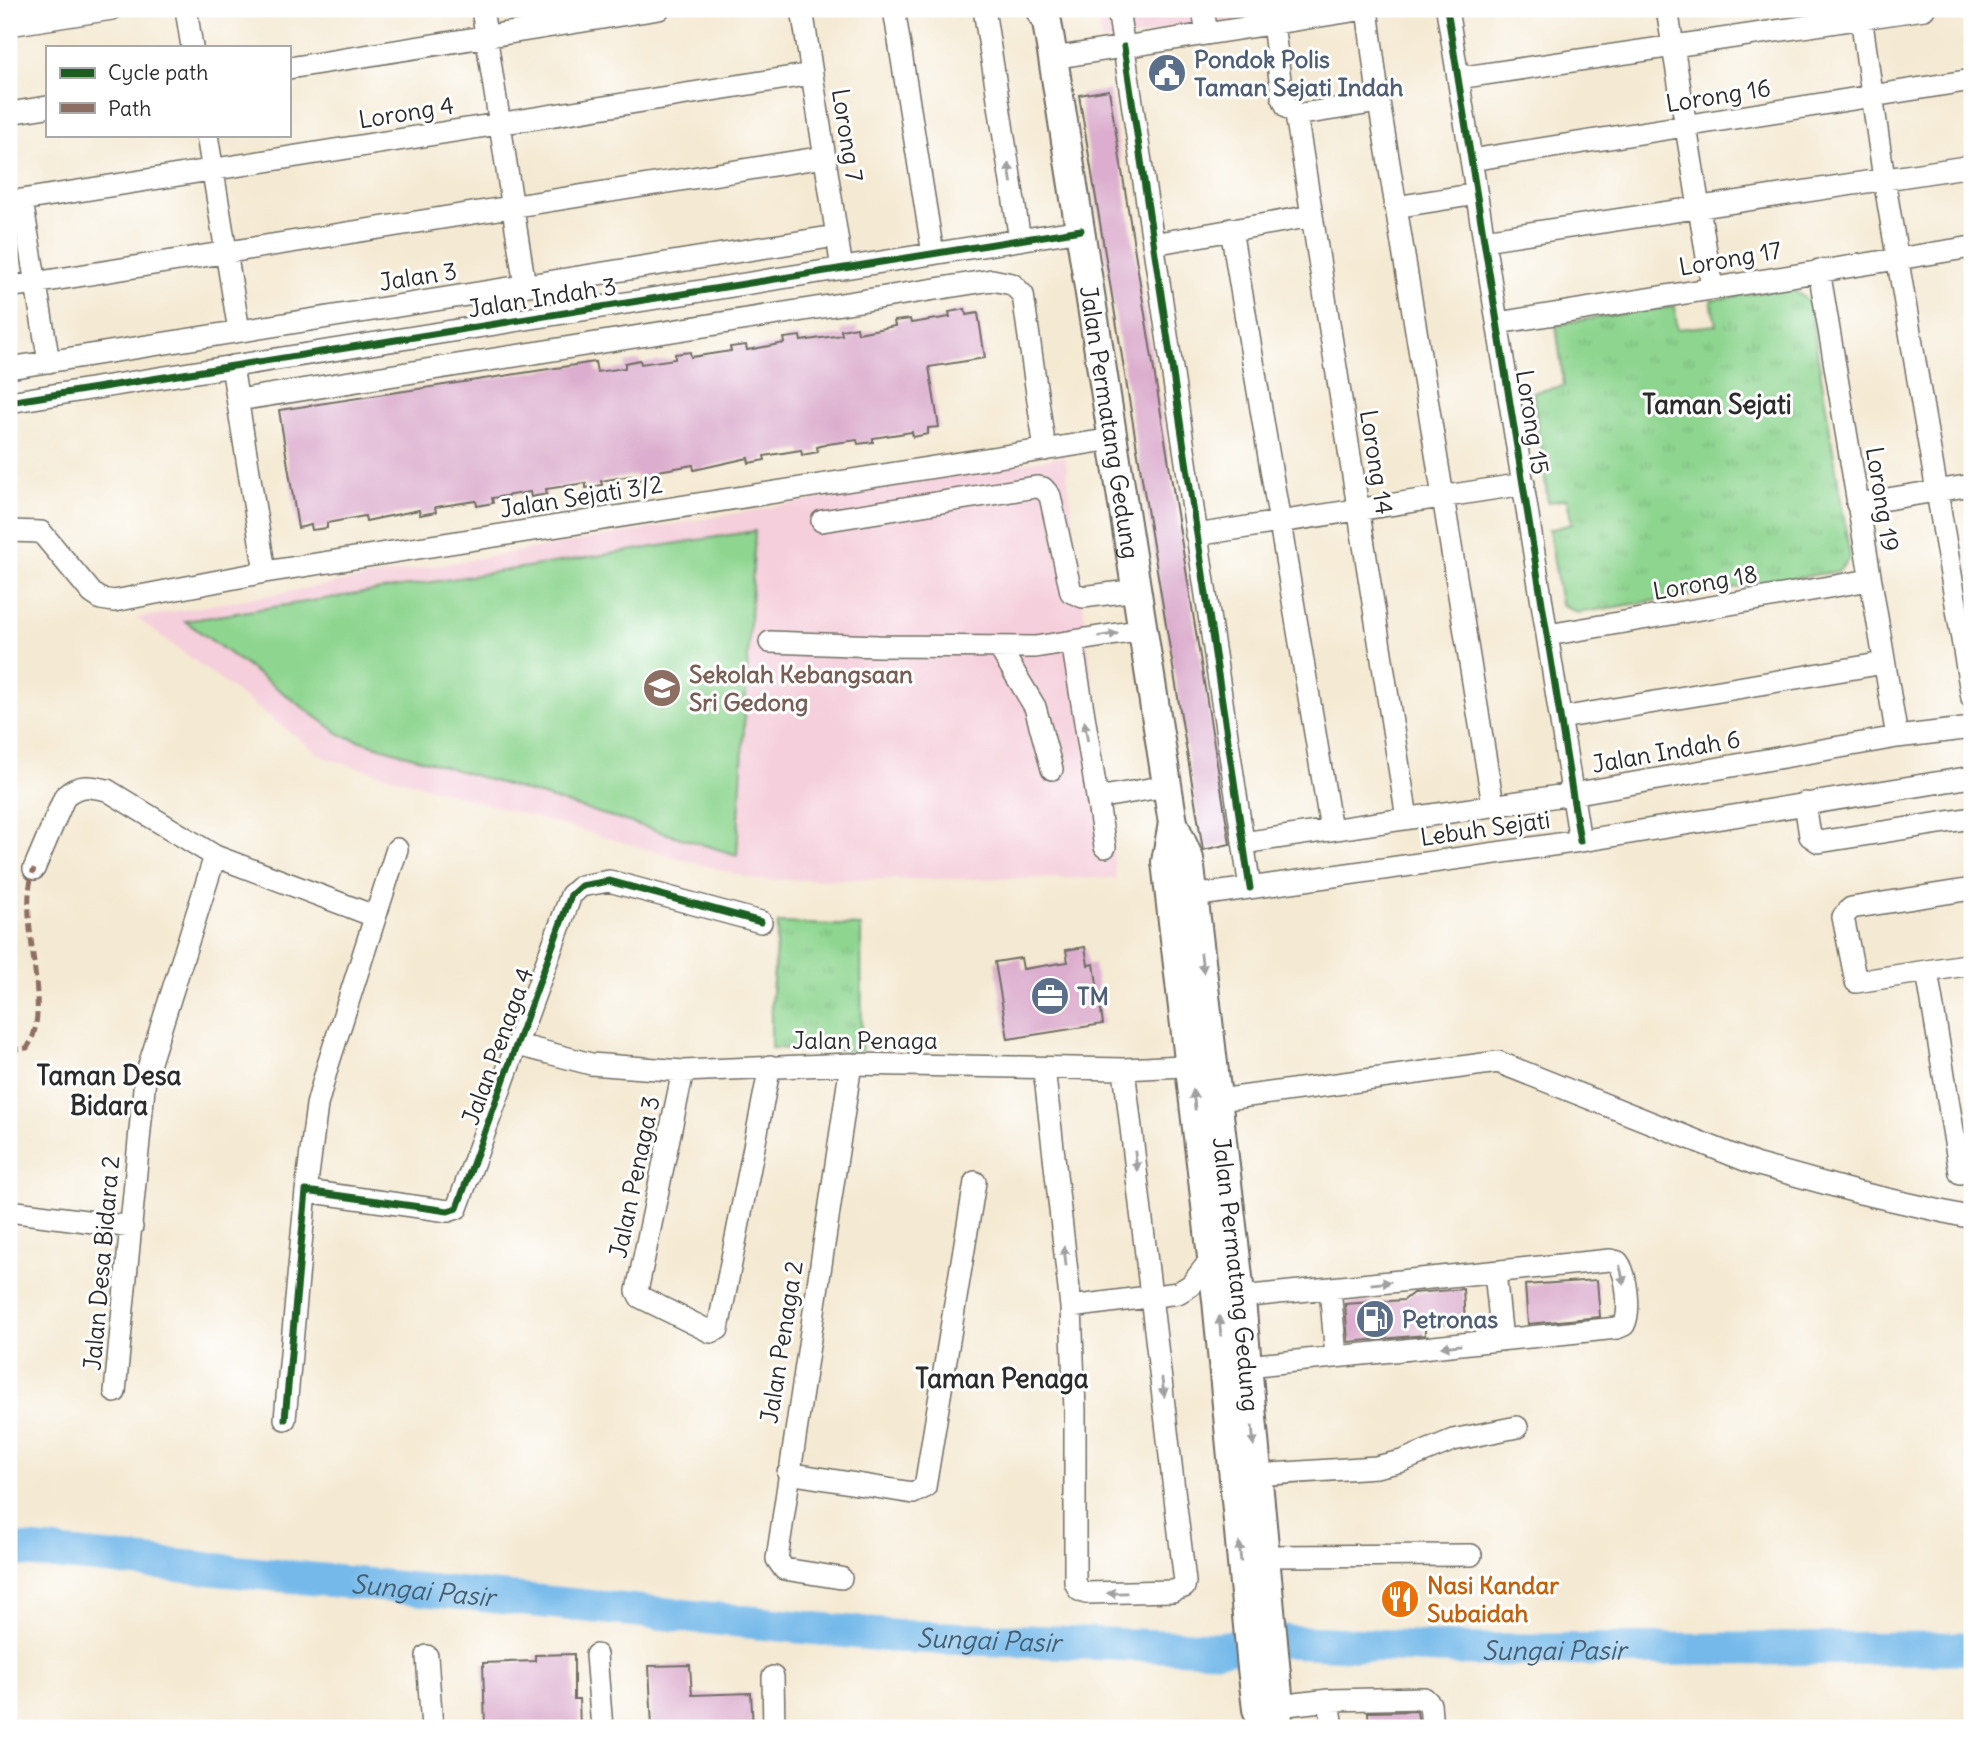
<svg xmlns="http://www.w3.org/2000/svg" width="1981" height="1737" viewBox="0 0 1981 1737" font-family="Delius,sans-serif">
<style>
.built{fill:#f5cfdb}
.grass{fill:url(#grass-tufts);stroke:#5c805e;stroke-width:2}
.pitch{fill:#8ed590;stroke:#5c805e;stroke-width:2}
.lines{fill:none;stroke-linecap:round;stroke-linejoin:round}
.river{stroke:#74b9ea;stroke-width:33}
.building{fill:#dcadce}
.minor-casing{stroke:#716e65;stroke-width:24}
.major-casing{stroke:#716e65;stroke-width:32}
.minor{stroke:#fff;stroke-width:21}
.major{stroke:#fff;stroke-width:28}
.quiet{stroke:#8d6e63;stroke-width:5;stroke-dasharray:10 5;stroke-linecap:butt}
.cycleway-casing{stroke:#fff;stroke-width:11}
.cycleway{stroke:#1b5e20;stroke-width:7}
.oneway{fill:#a0a0a0}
.labels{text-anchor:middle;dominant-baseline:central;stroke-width:6;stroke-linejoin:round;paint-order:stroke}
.service-label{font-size:24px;font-weight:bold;fill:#4e5e75;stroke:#fff;text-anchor:start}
.street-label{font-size:24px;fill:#2b2b2b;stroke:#fff}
.education-label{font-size:24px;font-weight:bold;fill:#785e54;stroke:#fff;text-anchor:start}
.food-label{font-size:24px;font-weight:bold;fill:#c56008;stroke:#fff;text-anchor:start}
.neighbourhood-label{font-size:26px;font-weight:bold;fill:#2b2b2b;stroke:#fff}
.water-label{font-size:26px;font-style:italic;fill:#455d6e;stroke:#fff}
</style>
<defs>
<pattern id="grass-tufts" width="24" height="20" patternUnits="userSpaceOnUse" patternTransform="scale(1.75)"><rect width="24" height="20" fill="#8ed590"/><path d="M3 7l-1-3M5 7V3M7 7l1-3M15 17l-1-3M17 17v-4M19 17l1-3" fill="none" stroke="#7bb77c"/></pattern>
</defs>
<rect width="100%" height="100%" fill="#fff"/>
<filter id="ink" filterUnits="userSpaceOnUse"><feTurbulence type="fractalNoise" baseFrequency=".0143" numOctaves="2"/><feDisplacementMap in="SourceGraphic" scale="14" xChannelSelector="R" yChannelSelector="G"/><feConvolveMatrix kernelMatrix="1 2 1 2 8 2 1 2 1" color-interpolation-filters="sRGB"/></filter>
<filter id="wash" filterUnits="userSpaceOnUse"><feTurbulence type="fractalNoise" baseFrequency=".00686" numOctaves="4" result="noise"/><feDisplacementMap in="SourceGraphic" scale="28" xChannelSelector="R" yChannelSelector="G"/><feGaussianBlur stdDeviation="1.57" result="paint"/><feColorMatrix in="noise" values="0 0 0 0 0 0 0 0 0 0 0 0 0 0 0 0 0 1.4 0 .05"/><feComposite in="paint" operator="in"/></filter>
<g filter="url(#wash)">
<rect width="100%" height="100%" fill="#f4e9d2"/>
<path class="built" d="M1096,9H1312L1101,42Z
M1065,456L1116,878L756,880L325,758L137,618Z"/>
<path class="grass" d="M1789,288L1809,300L1850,557L1839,571L1578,613L1561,604L1549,530L1572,524L1567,499L1548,502L1533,392L1564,386L1556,324L1675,306L1677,329L1716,325L1711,300Z
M778,923L861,926L862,1051L771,1048V1005Z"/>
<path class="pitch" d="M755,531L737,855L341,735L185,621Z"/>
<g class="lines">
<path class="river" id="s1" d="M9,1549L891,1636L1217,1648L1283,1641L1481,1650L1972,1648"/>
</g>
<g id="blocks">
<path class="building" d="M1109,90L1230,844L1203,850L1079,95Z
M965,309L966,315L978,313L985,358L929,367L939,427L928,428V434L913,437L912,432L873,438V442L858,444L857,440L828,444L817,447L818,452L802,455L801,450L764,456L765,460L749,463L748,458L694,470L693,465L664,470L652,472L653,478L637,480L636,475L601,481L602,485L586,488V483L546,489L547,494L531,497L530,492L492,498L493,503L477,506L476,501L435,507L436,512L420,515L419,510L366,521L365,516L327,523V528L312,530L311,525L298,528L279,410L595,362L597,372L625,368V363L640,360L641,364L675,359V354L690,352L691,357L731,351L730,347L746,345L747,350L785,343L784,338L800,336L801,341L842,335L841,330L857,327L858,333L895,326L894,321L910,319L911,323L950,317L949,312Z
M1085,947L1088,965L1094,964L1103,1024L1008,1039L995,962L1021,958L1023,969L1068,962L1066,950Z
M1597,1280L1600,1317L1528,1324L1525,1285Z
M1463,1289L1465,1323L1425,1326V1335L1348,1342L1345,1304L1404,1300L1413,1293Z
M574,1654V1699H579L580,1728H485L483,1663L535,1661V1655Z
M690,1665L692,1695L751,1693L753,1728H652L649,1666Z
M1417,1711L1419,1728H1369L1368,1712Z"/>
</g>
</g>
<g filter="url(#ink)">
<use href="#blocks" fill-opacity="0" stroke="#716e65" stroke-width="2"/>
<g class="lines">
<defs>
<path id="minor" d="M186,9L192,47
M482,9L525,286
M802,9L842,269
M894,9L933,254
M984,9L1020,240
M1118,9L1250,888
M1203,9L1207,34
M1447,9L1580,841
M1667,9L1712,288
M1860,9L1884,179L1972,698
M1273,23L1282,96L1287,107L1296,114H1302L1379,102L1367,9
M9,25L112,9
M1053,58L1365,9
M289,68L659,9
M1458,78L1924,9
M1379,102L1493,805
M9,113L47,107
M1296,114L1407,818
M207,135L239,331
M1471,160L1972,80
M22,201L49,362
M9,202L812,74
M1395,207L1477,194
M1231,229L1331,829
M1484,240L1972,166
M1153,244L1312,216
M1819,270L1897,737
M9,287L824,157
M1498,323L1972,247
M232,366L265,572L1113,439
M9,368L836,236
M238,400L992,280L1012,284L1023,295L1045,450
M9,402L1081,230
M1857,504L1972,485
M822,521L1036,487L1043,488L1050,496L1071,592L1083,597L1137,590
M9,531L41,532L92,593L101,599L114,601L265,572
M1196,535L1524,484
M1548,635L1870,580
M1072,641L1105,847
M770,642L878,646L1035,647L1143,630
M999,647L1035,707L1052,769
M1561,718L1884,663
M1097,798L1167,786
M1805,803L1810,836L1819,842L1972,818
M1243,843L1572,794L1897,737L1972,728
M34,869L65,796C79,784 90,786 107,790L215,856L374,916
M1972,889L1851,908L1843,917L1856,982L1972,964
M1179,898L1580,841L1972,777
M1927,971L1960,1173
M518,1045L591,1064L683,1071L851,1064L1124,1069L1202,1065
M1044,1068L1071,1307L1075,1410V1582L1079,1590L1086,1593L1173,1591L1184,1587L1185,1582L1124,1069
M683,1071L637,1291L640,1297L711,1332L718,1329L770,1066
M1219,1100L1498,1062L1755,1164L1856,1192L1972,1218
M306,1191L317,1105L327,1068L397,849
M9,1211L132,1227
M1495,1272L1502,1340
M1330,1288L1336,1357
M1240,1297L1610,1260L1618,1262C1627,1274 1631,1312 1624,1325L1617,1328L1247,1366
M1071,1307L1178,1293L1191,1285L1212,1258
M115,1392L145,1078L215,856
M285,1419L306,1191L448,1211L457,1208L571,895L581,886L609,881L761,922
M788,1473L913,1493L925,1487L975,1182
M1256,1475L1376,1467L1402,1461L1453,1440L1517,1427
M1264,1556L1471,1555
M841,1578L784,1569L777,1559L851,1064
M596,1655L602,1728
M427,1656L432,1728
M773,1677L774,1728
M1329,1700L1333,1728
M1279,1706L1329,1700L1424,1698L1430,1704L1432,1728"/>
<g id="major">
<path id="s2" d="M1040,9L1047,22L1053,58L1173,823L1189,859L1242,1311L1279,1706L1276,1728"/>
<path d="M1173,823L1166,862L1217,1300L1252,1668L1257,1709L1265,1728"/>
</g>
</defs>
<use href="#minor" class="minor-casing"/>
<use href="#major" class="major-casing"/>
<use href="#minor" class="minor"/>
<use href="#major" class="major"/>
<path class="quiet" d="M9,1050L27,1048C55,1008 15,919 34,869"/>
<defs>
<path id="cycleway" d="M1447,9L1580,841
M1124,47L1250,888
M9,402L1081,230
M285,1419L306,1191L448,1211L457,1208L571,895L581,886L609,881L761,922"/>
</defs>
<use href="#cycleway" class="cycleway-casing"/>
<use href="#cycleway" class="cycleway"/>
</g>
<defs><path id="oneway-solid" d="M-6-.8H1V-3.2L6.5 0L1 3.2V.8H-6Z" transform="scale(1.75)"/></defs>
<g class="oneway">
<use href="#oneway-solid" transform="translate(1010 173) rotate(-99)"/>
<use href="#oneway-solid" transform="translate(1108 635) rotate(-9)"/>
<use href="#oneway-solid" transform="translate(1086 731) rotate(-99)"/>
<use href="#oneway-solid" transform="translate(1202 963) rotate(83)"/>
<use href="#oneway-solid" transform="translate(1194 1100) rotate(-97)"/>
<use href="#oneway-solid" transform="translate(1136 1161) rotate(83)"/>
<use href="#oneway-solid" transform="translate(1065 1256) rotate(-96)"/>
<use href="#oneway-solid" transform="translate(1622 1275) rotate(77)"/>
<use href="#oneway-solid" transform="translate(1381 1283) rotate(-6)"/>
<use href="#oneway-solid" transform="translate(1220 1326) rotate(-95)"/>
<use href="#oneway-solid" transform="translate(1451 1346) rotate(174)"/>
<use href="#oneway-solid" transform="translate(1163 1387) rotate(83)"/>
<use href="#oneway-solid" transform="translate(1253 1436) rotate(85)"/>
<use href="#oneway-solid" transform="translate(1240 1552) rotate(-95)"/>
<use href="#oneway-solid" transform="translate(1117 1593) rotate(179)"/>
</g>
</g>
<defs>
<symbol id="civic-disc" viewBox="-11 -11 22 22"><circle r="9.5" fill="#5c6f8a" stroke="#fff"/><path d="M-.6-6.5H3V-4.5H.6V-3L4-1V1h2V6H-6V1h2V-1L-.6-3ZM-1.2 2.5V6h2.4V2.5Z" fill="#fff"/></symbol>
<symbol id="school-disc" viewBox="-11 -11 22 22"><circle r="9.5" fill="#8d6e63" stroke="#fff"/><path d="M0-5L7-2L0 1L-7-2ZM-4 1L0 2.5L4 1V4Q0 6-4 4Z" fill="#fff"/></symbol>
<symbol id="office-disc" viewBox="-11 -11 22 22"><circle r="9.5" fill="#5c6f8a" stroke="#fff"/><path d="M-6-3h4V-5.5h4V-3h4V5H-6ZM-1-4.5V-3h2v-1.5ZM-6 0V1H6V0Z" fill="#fff"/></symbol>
<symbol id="fuel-disc" viewBox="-11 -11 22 22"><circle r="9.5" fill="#5c6f8a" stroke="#fff"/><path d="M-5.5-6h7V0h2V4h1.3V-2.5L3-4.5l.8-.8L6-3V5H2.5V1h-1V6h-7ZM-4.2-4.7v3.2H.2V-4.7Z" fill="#fff"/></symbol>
<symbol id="restaurant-disc" viewBox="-11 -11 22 22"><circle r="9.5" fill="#e8710a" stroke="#fff"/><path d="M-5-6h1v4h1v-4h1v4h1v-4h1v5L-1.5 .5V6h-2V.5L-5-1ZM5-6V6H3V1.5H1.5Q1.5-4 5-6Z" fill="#fff"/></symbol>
</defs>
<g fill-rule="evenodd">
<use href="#civic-disc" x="1145" y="51" width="44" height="44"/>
<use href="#school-disc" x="640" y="666" width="44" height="44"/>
<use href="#office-disc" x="1028" y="974" width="44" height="44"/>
<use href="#fuel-disc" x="1353" y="1297" width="44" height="44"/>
<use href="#restaurant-disc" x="1378" y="1577" width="44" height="44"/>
</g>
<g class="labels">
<g class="service-label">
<text x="1194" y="59">Pondok Polis<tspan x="1194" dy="28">Taman Sejati Indah</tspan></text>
<text x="1077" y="996">TM</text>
<text x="1402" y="1319">Petronas</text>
</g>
<g class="street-label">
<text transform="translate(1718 95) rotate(-9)">Lorong 16</text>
<text transform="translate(406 112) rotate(-9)">Lorong 4</text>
<text transform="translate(848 135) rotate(81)">Lorong 7</text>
<text transform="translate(1730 258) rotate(-10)">Lorong 17</text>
<text transform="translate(418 276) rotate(-9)">Jalan 3</text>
<text transform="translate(542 297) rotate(-9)">Jalan Indah 3</text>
<text transform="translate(1533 422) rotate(81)">Lorong 15</text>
<text stroke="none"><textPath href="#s2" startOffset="420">Jalan Permatang Gedung</textPath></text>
<text transform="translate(1377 462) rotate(81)">Lorong 14</text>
<text transform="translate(581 496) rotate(-9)">Jalan Sejati 3/2</text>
<text transform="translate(1883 499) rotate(81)">Lorong 19</text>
<text transform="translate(1705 582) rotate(-10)">Lorong 18</text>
<text transform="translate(1666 751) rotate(-10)">Jalan Indah 6</text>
<text transform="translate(1485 828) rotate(-8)">Lebuh Sejati</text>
<text x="865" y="1040">Jalan Penaga</text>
<text transform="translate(497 1046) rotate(-70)">Jalan Penaga 4</text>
<text transform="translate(634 1177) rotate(-78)">Jalan Penaga 3</text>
<text transform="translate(101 1263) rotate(-85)">Jalan Desa Bidara 2</text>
<text stroke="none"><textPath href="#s2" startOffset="1283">Jalan Permatang Gedung</textPath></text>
<text transform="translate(781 1342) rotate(-81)">Jalan Penaga 2</text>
</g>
<g class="education-label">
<text x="689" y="674">Sekolah Kebangsaan<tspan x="689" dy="28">Sri Gedong</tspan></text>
</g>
<g class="food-label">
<text x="1427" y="1585">Nasi Kandar<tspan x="1427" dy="28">Subaidah</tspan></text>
</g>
<g class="neighbourhood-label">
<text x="1717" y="404">Taman Sejati</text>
<text x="109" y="1075">Taman Desa<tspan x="109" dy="30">Bidara</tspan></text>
<text x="1002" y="1378">Taman Penaga</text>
</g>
<g class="water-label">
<text stroke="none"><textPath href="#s1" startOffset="416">Sungai Pasir</textPath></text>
<text stroke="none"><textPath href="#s1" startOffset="984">Sungai Pasir</textPath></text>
<text stroke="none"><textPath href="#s1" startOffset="1550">Sungai Pasir</textPath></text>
</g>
</g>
<rect width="1981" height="1737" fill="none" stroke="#fff" stroke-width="35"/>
<rect x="46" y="46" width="245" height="91" fill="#ffffff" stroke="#aaaaaa" stroke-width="2"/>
<rect x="60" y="68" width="35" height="10" fill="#1b5e20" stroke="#aaaaaa" stroke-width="2"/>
<text x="108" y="80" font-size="21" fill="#2b2b2b">Cycle path</text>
<rect x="60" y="103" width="35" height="10" fill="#8d6e63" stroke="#aaaaaa" stroke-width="2"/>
<text x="108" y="116" font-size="21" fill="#2b2b2b">Path</text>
</svg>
